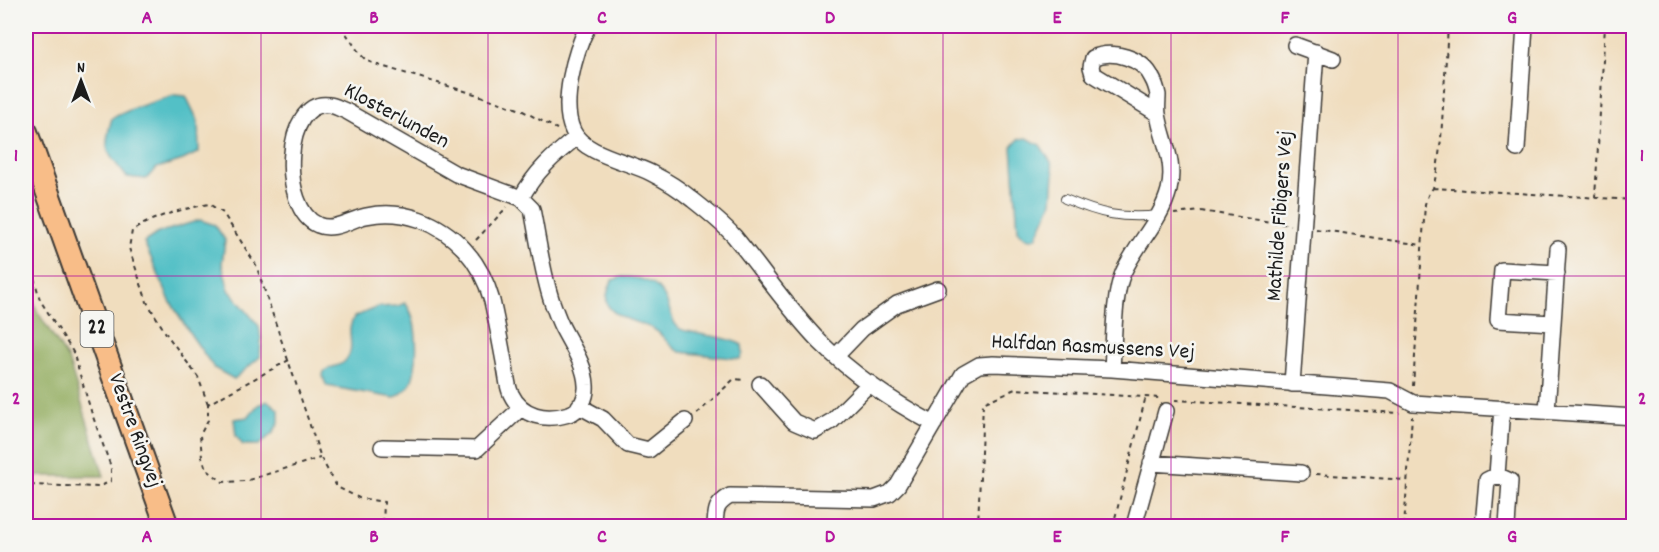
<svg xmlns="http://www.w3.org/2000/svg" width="1659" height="552" viewBox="0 0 1659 552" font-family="Dekko,sans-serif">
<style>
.forest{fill:#90aa5c;stroke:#56633c;stroke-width:1.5}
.water{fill:#52c0c6;stroke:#376e71;stroke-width:1.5}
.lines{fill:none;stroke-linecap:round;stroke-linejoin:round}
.lane-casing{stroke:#3c3934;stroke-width:10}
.street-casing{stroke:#3c3934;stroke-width:18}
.primary-casing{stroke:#3c3934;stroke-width:26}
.path{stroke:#3c3934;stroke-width:2;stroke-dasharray:4.5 4.5;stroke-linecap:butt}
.lane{stroke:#fff;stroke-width:8}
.street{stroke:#fff;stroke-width:15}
.primary{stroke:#f8bd88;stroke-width:22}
.grid{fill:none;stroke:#b5179e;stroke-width:1.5;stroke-opacity:0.55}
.labels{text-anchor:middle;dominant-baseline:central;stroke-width:5;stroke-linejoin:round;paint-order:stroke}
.shield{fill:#f6f6f2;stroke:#5d5d5c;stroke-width:1.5}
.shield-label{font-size:21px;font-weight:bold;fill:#1c1c1c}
.street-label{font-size:22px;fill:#1c1c1c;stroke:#f6f6f2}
.neatline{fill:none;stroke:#b5179e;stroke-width:2}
.grid-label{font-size:20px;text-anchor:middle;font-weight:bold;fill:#b5179e}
</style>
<rect width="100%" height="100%" fill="#f6f6f2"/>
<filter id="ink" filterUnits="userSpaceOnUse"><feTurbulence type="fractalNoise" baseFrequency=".0167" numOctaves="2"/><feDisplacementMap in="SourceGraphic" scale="12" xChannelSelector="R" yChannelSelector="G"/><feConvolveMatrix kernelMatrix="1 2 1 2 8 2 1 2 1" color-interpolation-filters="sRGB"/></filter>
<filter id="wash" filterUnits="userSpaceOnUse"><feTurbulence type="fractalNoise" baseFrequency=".008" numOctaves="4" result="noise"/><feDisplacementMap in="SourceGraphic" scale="24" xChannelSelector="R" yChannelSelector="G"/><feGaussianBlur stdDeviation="1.35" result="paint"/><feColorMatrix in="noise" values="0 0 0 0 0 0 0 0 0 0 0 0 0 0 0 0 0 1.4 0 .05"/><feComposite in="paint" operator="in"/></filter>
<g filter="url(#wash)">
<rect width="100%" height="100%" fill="#f0ddbe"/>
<path class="forest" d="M26,264L29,286L37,311L68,359L104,476H26Z"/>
<path class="water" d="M174,95L186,96L198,121L199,152L183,160L157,168L146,179L127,177C106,151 102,152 112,118L132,109Z
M1027,138L1040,145L1051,162L1054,174L1052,202L1036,238C1027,241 1024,237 1018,230L1012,147L1019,139Z
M200,220L215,225L225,240L222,264L229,290L259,326L261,340L260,357L234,379L214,368L191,335L170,301L144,242L158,233Z
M622,277C648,277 663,285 670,311C672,317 673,324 679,328C682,331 688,331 692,332C708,337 727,336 742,345L743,353L740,359L680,352C669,348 665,336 655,330C644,323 611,318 607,303C605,296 610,286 612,280Z
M405,303C419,317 420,370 409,386C405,391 400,395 394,398L327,386C315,365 334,370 344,362C354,353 350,342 350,330C350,326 352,321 354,317L378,307L398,306Z
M268,401L279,410V422L273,433L259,445H243L236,436L234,419L248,417L258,405Z"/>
</g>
<g filter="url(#ink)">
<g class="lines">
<defs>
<path id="lane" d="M1065,199C1100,214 1121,219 1159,215"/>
<path id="street" d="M588,26C575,51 560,104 573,131C583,154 630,162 651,173C665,180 681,190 693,200C707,211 722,223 734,236C763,271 788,309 820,342C853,375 893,402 934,424
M1295,45L1333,59
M1517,149L1525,26
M521,198L532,209C538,239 542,272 552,302C555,310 558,319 562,327C571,345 585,364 586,385C587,397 581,410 569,414C546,421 522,417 511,394C507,386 507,376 505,367C501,345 497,323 492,301C487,283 477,263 464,249C439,222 403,208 366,216C351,219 334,232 318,225C279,209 283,98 329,105C334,105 340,109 346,111L456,174L521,198C535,172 554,155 577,137
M1553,323L1558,249
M836,356L862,329L897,304L938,289
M1112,369C1114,343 1113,296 1123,273C1136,244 1161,221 1169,190C1176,161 1162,140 1158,114C1157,108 1158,101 1158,95C1157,90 1155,83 1152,78C1143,58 1112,49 1093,58L1091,67L1093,74L1157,113
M760,384L794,422L815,431L832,421L870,383
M1292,384L1316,52
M579,406L603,419L628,445L649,450L685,421
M1547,411L1553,323L1498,320L1502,270L1557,273
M382,447L477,449L521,408
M1151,463L1301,473
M1497,475L1502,408
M715,526C716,510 715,505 730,496L874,499L890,493L898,485L963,374L979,365L993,364L1112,369L1390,391L1413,403L1634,417
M1134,526L1166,411
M1483,526L1487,480L1497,475L1510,481L1507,526"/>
<path id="primary" d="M26,132L167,526"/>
</defs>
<use href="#lane" class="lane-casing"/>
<use href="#street" class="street-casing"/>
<use href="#primary" class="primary-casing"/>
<path class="path" d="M341,26L360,54L367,61L381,66L478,95L521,110L557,129
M1433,188L1634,200
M1595,198L1605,26
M1174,214L1201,211L1290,225
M26,216L30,230L32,270L40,300L73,352L92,414L111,467V481L99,487L26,485
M1316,229L1422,245
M476,240L507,207
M289,360L208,404V420L200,435L202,457L206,469L223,482L245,481L320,458
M1413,386L1425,204L1428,195L1433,188L1437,171L1441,139L1448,26
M1175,400L1400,413
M208,404L198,377L167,335L147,302L129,248L132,231C153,216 183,209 209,204L223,213L256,265L321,458L337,487L359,498L384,502L383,526
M697,414L734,379L746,380
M1316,474L1406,480
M978,526L983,403L1015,389L1160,398
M1113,526L1146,396
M1404,526L1412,416"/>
<use href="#lane" class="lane"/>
<use href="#street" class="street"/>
<use href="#primary" class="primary"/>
</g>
</g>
<path class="grid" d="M261,26V526M488,26V526M716,26V526M943,26V526M1171,26V526M1398,26V526M26,276H1634"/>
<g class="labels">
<rect class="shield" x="80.5" y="311" width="33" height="36" rx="4.5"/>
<g class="shield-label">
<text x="97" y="329">22</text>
</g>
<g class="street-label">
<text transform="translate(396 117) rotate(28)">Klosterlunden</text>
<text transform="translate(1281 216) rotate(-86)">Mathilde Fibigers Vej</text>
<text transform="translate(1093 348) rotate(3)">Halfdan Rasmussens Vej</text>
<text transform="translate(134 431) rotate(70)">Vestre Ringvej</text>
</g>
</g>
<rect width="1659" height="552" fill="none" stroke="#f6f6f2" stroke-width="66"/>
<g transform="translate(81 81)" stroke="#f6f6f2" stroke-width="4.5" paint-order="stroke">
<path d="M0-4.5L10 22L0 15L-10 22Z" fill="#1c1c1c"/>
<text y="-9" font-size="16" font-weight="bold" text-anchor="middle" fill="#1c1c1c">N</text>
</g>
<rect x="33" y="33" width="1593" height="486" class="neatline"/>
<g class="grid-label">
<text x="147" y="23">A</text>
<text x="374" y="23">B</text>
<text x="602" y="23">C</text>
<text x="830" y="23">D</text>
<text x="1057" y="23">E</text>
<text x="1285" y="23">F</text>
<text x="1512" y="23">G</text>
<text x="16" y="161">1</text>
<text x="1642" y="161">1</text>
<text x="16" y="404">2</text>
<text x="1642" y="404">2</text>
<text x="147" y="542">A</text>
<text x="374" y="542">B</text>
<text x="602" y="542">C</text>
<text x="830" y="542">D</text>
<text x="1057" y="542">E</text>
<text x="1285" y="542">F</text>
<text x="1512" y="542">G</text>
</g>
</svg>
